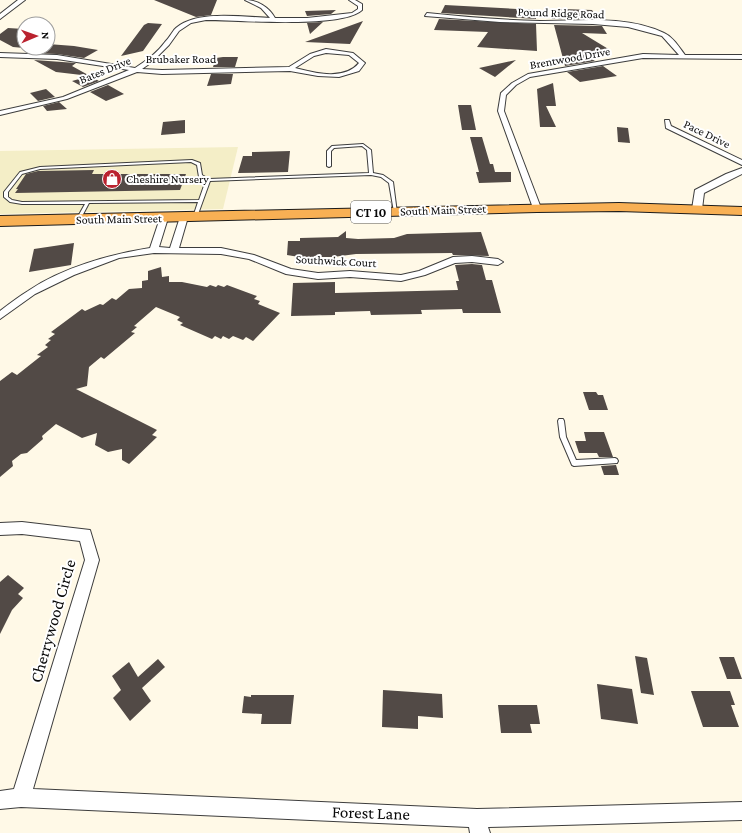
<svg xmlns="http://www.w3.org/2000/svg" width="742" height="833" viewBox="0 0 742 833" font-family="'Crimson Pro',serif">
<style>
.farmland{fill:#f4eec7}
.building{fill:#524a46}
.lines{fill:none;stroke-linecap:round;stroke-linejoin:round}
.service-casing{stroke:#3d3d3d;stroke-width:2}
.minor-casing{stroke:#3d3d3d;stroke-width:2}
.tertiary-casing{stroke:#3d3d3d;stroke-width:2}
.trunk-casing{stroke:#1b1b1b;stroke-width:2}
.service{fill:#fff;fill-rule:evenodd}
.minor{fill:#fff;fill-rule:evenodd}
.tertiary{fill:#fff;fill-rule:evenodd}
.trunk{fill:#f8b054;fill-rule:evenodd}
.labels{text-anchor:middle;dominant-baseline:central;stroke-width:4;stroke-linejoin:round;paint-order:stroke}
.far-street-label{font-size:12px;fill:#0a0a0a;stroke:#fff}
.far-poi-label{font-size:12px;fill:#0a0a0a;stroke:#fff;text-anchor:start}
.shield{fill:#fff;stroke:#545454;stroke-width:1}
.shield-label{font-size:13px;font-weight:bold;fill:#0a0a0a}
.near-street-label{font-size:17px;fill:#0a0a0a;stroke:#fff}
</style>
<rect width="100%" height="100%" fill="#fff9e7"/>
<path class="farmland" d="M238,147L223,209L0,214V151Z"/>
<path class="building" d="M154,0H217L211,15L196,17Z
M445,5L535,10L536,19L441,13Z
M563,9L592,10L598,19H552L550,10Z
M336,10L331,14L307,16L305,11Z
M439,19L536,24L537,51L477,47L488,32L434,30Z
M363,21L350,44L305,42Z
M323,22L310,34L307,23Z
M148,23L162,24L143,51L121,56L144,25Z
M554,25L602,26L607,34L582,33L610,50L583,54L595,61L565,66Z
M8,28L24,29V48L13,47L0,40V34Z
M48,44L74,46L98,50L84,58L57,54L32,53L38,48H48Z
M223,57H238L235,67H213L216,58Z
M34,60L76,63L72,66L99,81L83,87L72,81L90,76L56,72Z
M516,60L495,77L479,68Z
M603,66L617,76L580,82L567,72Z
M211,74H233L231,84L207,86Z
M553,83L556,106H546L556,127H540L537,89Z
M108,85L124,94L106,101L90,92Z
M46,89L55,97L38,101L30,93Z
M59,102L67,109L47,111L43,106Z
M458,105H471L476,130H462Z
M185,120V133L161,135L163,122Z
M617,127L628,128L630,143L618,142Z
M470,137H482L490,164H493L495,172H511V182L479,183L476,172H479Z
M290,151L288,172L238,173L243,156H252V152Z
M94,170L92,174H186L180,190L15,193L18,189H16L26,174L38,171Z
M346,231V238L358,239L394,238L407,234L481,232L489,256L453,255L452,253L356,254L333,257H299L287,255L288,241H300V238L338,237Z
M74,243L71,265L29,272L34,249Z
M472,264L482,265L486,280H492L501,313H463L462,309L421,310L422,314L371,315L370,311L335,312V315L291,316L293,283L335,282V293L458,290L456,281H459L455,265Z
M161,267L162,277L169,276V282H182L207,287L210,285L216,287L218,285L224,287L227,285L257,296L254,299L260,301L258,304L280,313L253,341L246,337L243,340L233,336L229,339L223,336L221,339L215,336L212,339L180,325L183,323L177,320L180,317L156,307L134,326L137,327L131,332L135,333L104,359L101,357L89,367L87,386L76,389L157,430L152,435L157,437L129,464L122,460V449L108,452L95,445L97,433L82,438L56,424L42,436L43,439L27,453L21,454L12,461L13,466L0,477V381L12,372L17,375L41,356L37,355L48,347L45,345L51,340L48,339L55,334L51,332L82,309L85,311L100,304L103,305L112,298L116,300L129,289L142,288V281L148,280V271Z
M583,392H596L598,395H603L608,410H589Z
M584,432H604L613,457H599L597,453H579L575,441H586Z
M616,465L619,475H604L601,466Z
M8,575L24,588L18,594L23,598L12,610L0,634V582Z
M635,656L647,658L654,695L641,693Z
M719,657H734L742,679H727Z
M158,659L165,667L142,688L151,701L130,721L113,698L121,690L112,676L129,662L138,677Z
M597,684L632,689L638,724L601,719Z
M383,690L442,694L443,718L418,716V729L382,727Z
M691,691H730L735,705H731L739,727H703Z
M251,695H294L291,724H261L262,714L242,713L244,696L251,697Z
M498,705H537L540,724H530L532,733H501Z"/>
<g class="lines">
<defs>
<path id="service" d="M363,144L371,150L373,173L383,175L393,182L397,213L394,212L389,183L381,177L371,175L210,181L197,217L195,218L193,217L198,202L89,203L80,220L78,221L76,220L85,204H22L10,202L4,197V192L20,172L40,167L192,160L200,163L202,175L209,179L369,173L367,150L362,146L334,148L331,151V166L329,167L327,166V151L332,146ZM191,162L197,165L199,177L206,180L199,200L22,202L12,200L8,197V192L22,174L40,169Z
M559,419H563L564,421L566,437L576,460L615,458L617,459L618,461L617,463L574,466L572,465L560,437L558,421Z"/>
<path id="minor" d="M245,0C257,0 269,7 275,18H307L352,13L358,9V6L349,0H355L362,4V10C342,29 237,20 206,20L191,23L179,31L169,45L152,62L142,69L162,70L289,67L310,54L326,49L353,53L365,63L359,71L339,77L318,76L290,71L162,74L137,72L67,99L0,115V111L63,97L129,70L57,59L0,57V53L57,55L135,68C146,61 157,53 165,42C169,38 171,34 174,30C193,9 244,17 270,18L261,8ZM326,53L349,55L359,63C344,81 315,73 295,68L314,56Z
M427,13C465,17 502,20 540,21C580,21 627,15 664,33C673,37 679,47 685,55H742V59L643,58L530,77L516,85L506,95L504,111L541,208L537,211L533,208L498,111L501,93L512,83L528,74L643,54L679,55L662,36L628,27L593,24L500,22L425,16Z
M665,120H669L671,126L742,160V165L666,128Z
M184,214L188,217L179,248H221L254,255L291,269L318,273L350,271L401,275L419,271L453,257L472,256L498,259L503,262L498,265L472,262L455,263L425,275L401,281L350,277L318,279L286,274L249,259L221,254L154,253L119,258L74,275L35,294L0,319V311C9,304 18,297 28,291C61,268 111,254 150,248L160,218L164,215L168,218L159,247L170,248L180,217Z
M22,522L90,530L99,560L33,789L477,809L742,802V820L488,827L490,833H470L469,827L21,807L0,809V791L14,789L85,560L80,541L22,534L0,535V523Z"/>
<path id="tertiary" d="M18,0H25L0,19V14Z
M742,168V174L704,193L702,209L697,212L693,211L692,209L695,190L726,174Z"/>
<path id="trunk" d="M619,203L742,207V215L619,211L537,212L0,226V216Z"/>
</defs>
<use href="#service" class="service-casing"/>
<use href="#minor" class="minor-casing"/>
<use href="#tertiary" class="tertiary-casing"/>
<use href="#trunk" class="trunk-casing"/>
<use href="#service" class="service"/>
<use href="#minor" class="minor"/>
<use href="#tertiary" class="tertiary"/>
<use href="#trunk" class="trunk"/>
</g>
<defs>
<symbol id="shop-disc" viewBox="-11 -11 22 22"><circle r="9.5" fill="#ba222f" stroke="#fff"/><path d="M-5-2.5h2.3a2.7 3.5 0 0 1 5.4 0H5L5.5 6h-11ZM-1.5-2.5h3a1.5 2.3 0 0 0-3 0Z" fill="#fff"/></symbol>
</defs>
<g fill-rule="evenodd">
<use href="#shop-disc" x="101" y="168" width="22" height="22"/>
</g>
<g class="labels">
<g class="far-street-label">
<text transform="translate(561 13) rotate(2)">Pound Ridge Road</text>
<text transform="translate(570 58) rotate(-10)">Brentwood Drive</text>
<text x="181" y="59">Brubaker Road</text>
<text transform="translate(105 70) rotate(-22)">Bates Drive</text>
<text transform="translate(707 134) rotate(26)">Pace Drive</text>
<text transform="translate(443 210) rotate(-2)">South Main Street</text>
<text transform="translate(119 219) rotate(-1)">South Main Street</text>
<text transform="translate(336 261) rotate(3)">Southwick Court</text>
</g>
<g class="far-poi-label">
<text x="126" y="179">Cheshire Nursery</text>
</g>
<rect class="shield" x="351" y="201" width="40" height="22" rx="3"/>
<g class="shield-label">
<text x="371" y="212">CT 10</text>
</g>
<g class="near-street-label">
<text transform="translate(53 621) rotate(-74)">Cherrywood Circle</text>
<text transform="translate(371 813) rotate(2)">Forest Lane</text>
</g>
</g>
<g transform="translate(36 36) rotate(88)"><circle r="19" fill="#ffffff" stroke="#9d9d9d"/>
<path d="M0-3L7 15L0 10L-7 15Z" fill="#ba222f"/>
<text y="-6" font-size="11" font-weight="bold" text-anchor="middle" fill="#0a0a0a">N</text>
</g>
</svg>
